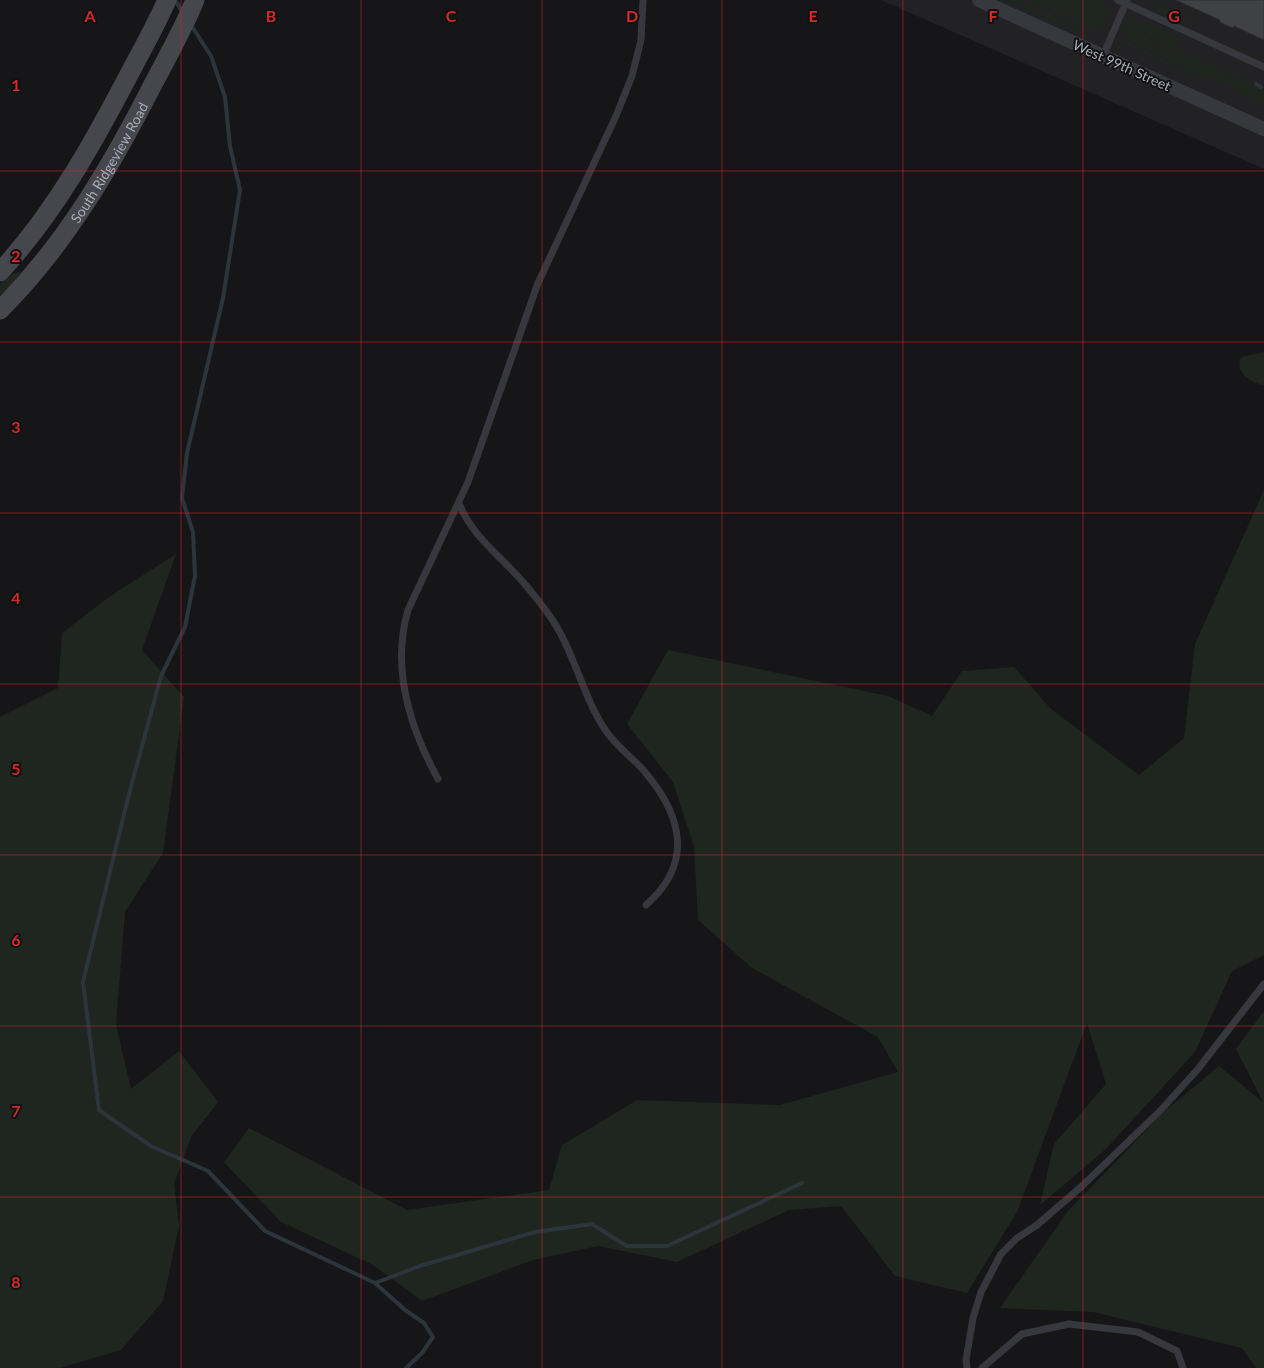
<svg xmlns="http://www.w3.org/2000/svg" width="1264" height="1368" viewBox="0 0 1264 1368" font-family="Lato,sans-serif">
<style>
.built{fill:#222225}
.green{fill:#1e261f}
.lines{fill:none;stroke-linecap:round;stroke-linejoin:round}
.stream{stroke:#2c353c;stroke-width:4}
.building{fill:#404145;stroke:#303034}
.lane{stroke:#37383d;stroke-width:7}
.street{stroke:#37383d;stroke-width:14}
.secondary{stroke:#45474d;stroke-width:19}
.grid{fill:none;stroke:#d62828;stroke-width:1;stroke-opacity:0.55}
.labels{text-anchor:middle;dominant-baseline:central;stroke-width:4;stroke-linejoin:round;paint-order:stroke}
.street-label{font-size:14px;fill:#a8adb8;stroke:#111113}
.grid-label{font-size:16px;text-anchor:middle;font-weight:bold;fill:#d62828;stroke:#111113;stroke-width:4;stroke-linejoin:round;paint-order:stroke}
</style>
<rect width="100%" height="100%" fill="#161618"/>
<path class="built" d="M881,0H1264V169Z"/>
<path class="green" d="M1007,0H1021L1094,34L1077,32Z
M1029,0H1100L1099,2L1103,4L1104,2L1109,12L1099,30Z
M1161,0L1164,2L1163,5L1170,9L1172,5L1179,8L1177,13L1182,15L1185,11L1190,14L1187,22L1184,23L1157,11Z
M1132,18L1145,23L1144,33L1158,46L1156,53L1124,37V25Z
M1149,24L1178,37L1179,40L1176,49L1252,84L1251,86L1255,88L1256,85L1264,89V106L1224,84L1159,55L1161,45L1147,31Z
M1126,43H1129L1200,76L1196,77L1133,49Z
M22,272L0,298V284L14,273Z
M1264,352V385C1251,383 1234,372 1241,357Z
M1264,490V955L1232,971L1195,1052L1106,1149L1040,1205L1054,1144L1106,1084L1087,1023L1017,1212L967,1293L895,1276L841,1206L789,1210L677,1262L598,1246L533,1260L422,1301L373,1265L281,1222L224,1162L249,1128L407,1210L549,1190L562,1145L637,1100L780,1105L898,1072L878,1037L752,968L698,920L694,847L673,782L627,724L668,650L888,696L932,716L962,671L1014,667L1051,709L1139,775L1184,738L1195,644Z
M176,554L142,650L184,697L163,853L125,912L116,1025L131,1089L179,1051L218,1102L191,1137L174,1184L179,1226L163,1301L121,1350L60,1368H0V717L58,688L62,633L109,597Z
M1264,1011V1368H1256L1242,1348L1093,1312L1000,1308L1068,1211L1165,1111L1219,1066L1263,1102L1236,1049Z"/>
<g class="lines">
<path class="stream" d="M175,0L183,13
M191,25L211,56L225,97L230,146L240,190L223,298L187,453L182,498L193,532L195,576L185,627L161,676L128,798L83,982L99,1110L151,1146L208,1171L265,1231L375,1283L405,1310L424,1323L433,1337L422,1353L406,1368
M1256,84L1261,87
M375,1283L420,1266L535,1232L592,1224L627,1246H667L802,1183"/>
</g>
<path class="building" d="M1176,0H1264V40L1234,26L1233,28L1220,22V20Z"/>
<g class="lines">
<path class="lane" d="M1118,0L1264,67
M1103,56L1127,0
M459,503C469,529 488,546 507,565C522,580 537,598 549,615C574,649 582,696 606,731C617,747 633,758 645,772C683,817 693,864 646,905
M438,779C410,728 391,668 408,610L468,482L538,283L616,116L632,76L641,40L643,0
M967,1368L966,1360L973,1318L981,1292L1001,1254L1017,1238L1037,1225L1081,1187L1160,1111L1198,1069L1264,984
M982,1368L1022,1334L1069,1324L1138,1332L1177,1351L1183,1368"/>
<path class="street" d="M979,0L1264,129"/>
<g class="secondary">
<path d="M0,272C57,210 96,138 134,65C146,43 157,22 167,0"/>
<path id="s1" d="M0,310C63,247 109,170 149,92C165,61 182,32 195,0"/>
</g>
</g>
<path class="grid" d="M181,0V1368M361,0V1368M542,0V1368M722,0V1368M903,0V1368M1083,0V1368M0,171H1264M0,342H1264M0,513H1264M0,684H1264M0,855H1264M0,1026H1264M0,1197H1264"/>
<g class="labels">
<g class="street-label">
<text transform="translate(1122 65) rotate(24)">West 99th Street</text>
<text stroke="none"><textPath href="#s1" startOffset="184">South Ridgeview Road</textPath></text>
</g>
</g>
<g class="grid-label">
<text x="90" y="22">A</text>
<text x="271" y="22">B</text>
<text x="451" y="22">C</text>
<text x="632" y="22">D</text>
<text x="813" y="22">E</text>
<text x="993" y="22">F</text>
<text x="1174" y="22">G</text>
<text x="16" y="91">1</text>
<text x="16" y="262">2</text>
<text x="16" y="433">3</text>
<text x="16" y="604">4</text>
<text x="16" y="775">5</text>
<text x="16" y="946">6</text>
<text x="16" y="1117">7</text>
<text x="16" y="1288">8</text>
</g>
</svg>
